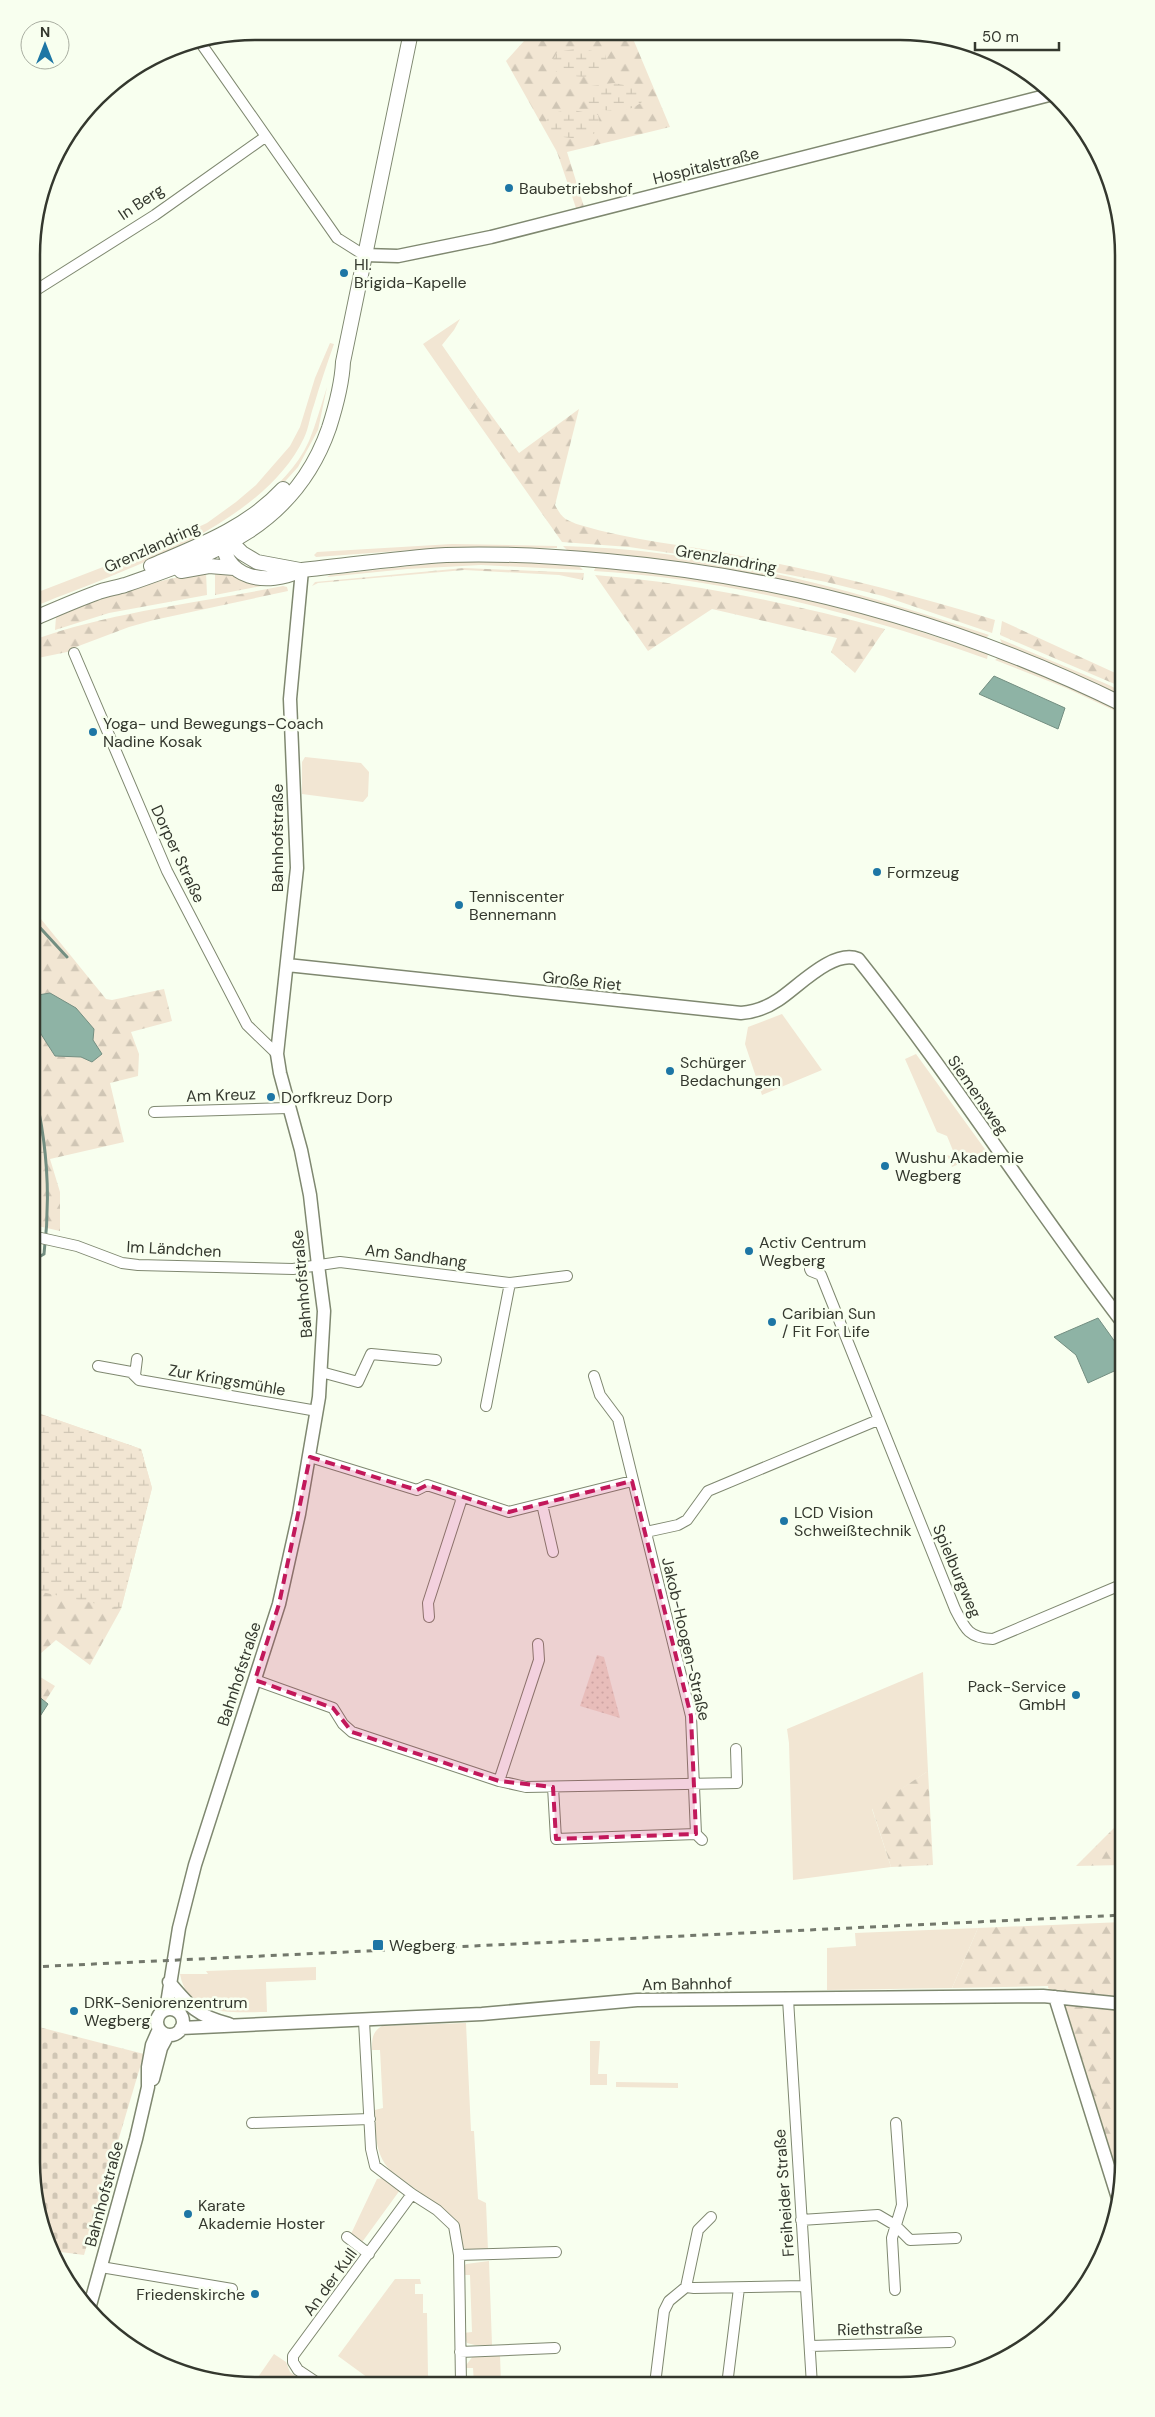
<svg xmlns="http://www.w3.org/2000/svg" width="1155" height="2417" viewBox="0 0 1155 2417" font-family="'DM Sans',sans-serif">
<style>
.grass{fill:#f2e6d3}
.forest{fill:url(#forest-firs)}
.wetland{fill:url(#wetland-marsh)}
.cemetery{fill:url(#cemetery-stones)}
.park{fill:url(#park-dots)}
.water{fill:#8eb3a5;stroke:#738e81}
.lines{fill:none;stroke-linecap:round;stroke-linejoin:round}
.stream{stroke:#738e81;stroke-width:3}
.minor-casing{stroke:#7f8870;stroke-width:12}
.tertiary-casing{stroke:#7f8870;stroke-width:15}
.secondary-casing{stroke:#7f8870;stroke-width:16}
.minor{stroke:#fff;stroke-width:10}
.tertiary{stroke:#fff;stroke-width:12}
.secondary{stroke:#fff;stroke-width:14}
.rail{stroke:#73786c;stroke-width:3;stroke-dasharray:6 6;stroke-linecap:butt}
.marked{fill:#c2185b;fill-opacity:0.2;stroke:#c2185b;stroke-width:4;stroke-dasharray:10 6;stroke-linejoin:round}
.poi-dot{fill:#1d76a5;stroke:#f8ffef;stroke-width:2}
.labels{text-anchor:middle;dominant-baseline:central;stroke-width:5;stroke-linejoin:round;paint-order:stroke}
.street-label{font-size:16px;fill:#34382e;stroke:#f8ffef}
.poi-label{font-size:16px;fill:#34382e;stroke:#f8ffef;text-anchor:start}
.rim{fill:none;stroke:#34382e;stroke-width:2.5}
</style>
<defs>
<pattern id="forest-firs" width="22" height="20" patternUnits="userSpaceOnUse" patternTransform="scale(1.25)"><rect width="22" height="20" fill="#f2e6d3"/><path d="M5 1l3.5 6h-7zM16 11l3.5 6h-7z" fill="#d0c6b5"/></pattern>
<pattern id="wetland-marsh" width="20" height="14" patternUnits="userSpaceOnUse" patternTransform="scale(1.25)"><rect width="20" height="14" fill="#f2e6d3"/><path d="M1 5h8M5 5V1M11 12h8M15 12V8" fill="none" stroke="#d0c6b5"/></pattern>
<pattern id="cemetery-stones" width="16" height="16" patternUnits="userSpaceOnUse" patternTransform="scale(1.25)"><rect width="16" height="16" fill="#f2e6d3"/><path d="M2 7V4a2 2 0 0 1 4 0v3zM10 15v-3a2 2 0 0 1 4 0v3z" fill="#d0c6b5"/></pattern>
<pattern id="park-dots" width="8" height="8" patternUnits="userSpaceOnUse" patternTransform="scale(1.25)"><rect width="8" height="8" fill="#f2e6d3"/><path d="M2 2h.1M6 6h.1" fill="none" stroke="#d0c6b5" stroke-width="1.8" stroke-linecap="round"/></pattern>
</defs>
<rect width="100%" height="100%" fill="#f8ffef"/>
<path class="grass" d="M460,319L454,330L442,345L478,397L469,410L423,344Z
M330,343L334,344C327,364 320,384 314,405C310,415 309,428 304,438C262,527 119,572 33,607V594L155,547L207,523L236,502L256,485L290,446L300,427L315,378Z
M327,387L318,430L298,467L270,498L236,519C264,497 294,475 309,441C316,424 321,405 327,387Z
M452,544L557,546V548L427,549L316,557L314,555L317,552Z
M563,546C706,549 854,589 989,635L985,639C851,590 711,561 569,552Z
M485,560L577,564L583,570L481,565L407,569L327,577L330,575L428,564Z
M596,566L614,567L747,586L864,613L988,654L987,659C860,614 729,579 594,571Z
M1000,639L1109,685L1124,693V699L1003,646Z
M999,657L1124,712V715L1066,688L995,660Z
M305,757L361,763L369,772L368,796L363,802L302,794V762Z
M782,1014L822,1070L762,1095L745,1044L748,1027Z
M916,1054L987,1152L952,1167L947,1155L956,1158L947,1136L937,1132L905,1059Z
M923,1672L928,1771L872,1809L891,1867L793,1880L789,1743L787,1729Z
M978,1928L952,1988L827,1990V1948L856,1946L855,1933Z
M316,1967V1980L266,1982L267,2012C233,2012 188,2018 180,1974H208L206,1971Z
M466,2023L471,2131H474L478,2199L486,2203L488,2250C448,2254 469,2240 454,2218L390,2170C374,2153 376,2132 375,2110L383,2108L380,2050H372C372,2039 372,2032 382,2026Z
M590,2041H600L598,2074H607V2085H590Z
M616,2082L678,2083V2088L616,2087Z
M383,2178L400,2190L360,2245L350,2236L377,2179Z
M489,2261L492,2345H475L467,2343L463,2333L472,2332L470,2275H462V2270L466,2264Z
M395,2279H420L421,2284H415V2294H423V2313H427L428,2377H425L426,2383H389L386,2381L375,2383L338,2356Z
M274,2354L286,2362L290,2372L304,2382H271L264,2376L257,2382L256,2380Z
M500,2355L501,2383H474L473,2368H464L473,2356Z"/>
<path class="forest" d="M544,33L631,34L670,127L567,152L585,210L577,211L557,152L506,61L524,41Z
M478,397L519,453L579,409L555,505C562,518 565,520 580,525C632,541 688,545 741,556C827,573 912,594 995,620L992,633L883,596L826,582L698,557L629,547L562,542L469,410Z
M464,568L584,573L583,580L559,575L464,570L318,583L312,586L315,582Z
M206,572L207,595L109,613L55,630L56,617C105,596 153,580 206,572Z
M215,574L230,575L272,584L215,595Z
M595,575C694,583 790,603 885,629L855,673L831,652L837,638L712,609L648,651Z
M283,586L287,587L288,591L154,620L129,627L76,647L72,651L33,659V640C114,611 199,603 283,586Z
M1002,621L1124,677V688L1000,635Z
M32,908L106,999L112,1000L164,989L172,1021L131,1032L139,1054L138,1076L110,1083L124,1142L50,1159L60,1192V1231L38,1226L41,1161L32,1160V1020L55,1056L81,1057L92,1062L50,993L32,996Z
M32,1411L141,1449L152,1488L121,1609L90,1665L56,1640L32,1661Z
M32,1672L55,1686L32,1722Z
M928,1771L933,1865L891,1867L872,1808Z
M1123,1819V1865L1076,1866Z
M1123,1922V2177L1115,2212L1050,2000L1048,1986L952,1988L978,1928Z"/>
<path class="wetland" d="M580,48L605,54L609,68C591,80 576,78 555,71L553,60L557,52Z
M614,83L639,88L642,102C625,115 609,112 589,106L587,95L591,86Z
M573,110L598,115L601,129C584,142 568,139 548,133L546,122L550,113Z
M32,1082L40,1116L45,1156L32,1155Z
M32,1411L141,1449L152,1488L121,1609L32,1590Z"/>
<path class="cemetery" d="M31,2025L144,2054L84,2255L53,2251L39,2220L31,2162Z"/>
<path class="park" d="M597,1655L604,1657L620,1718L580,1706Z"/>
<path class="water" d="M994,676L1065,708L1058,729L979,694Z
M50,993L76,1008L94,1029L93,1040L102,1054L92,1062L81,1057L55,1056L32,1020V996Z
M1098,1318L1123,1353V1367L1088,1383L1076,1355L1054,1337Z
M32,1691L48,1704L37,1721L32,1718Z"/>
<g class="lines">
<path class="stream" d="M32,919L67,957
M32,1261L44,1254C51,1197 47,1138 32,1082
M32,1305C43,1297 39,1287 32,1278
M32,1337V1329"/>
<defs>
<path id="minor" d="M200,42L337,238L364,255
M33,292L155,215L265,137
M74,653L167,871L247,1025L277,1054
M154,1112L288,1108
M32,1236L77,1246L122,1263L138,1265L293,1269L340,1262L510,1283L567,1276
M810,1269L811,1271L821,1275L955,1609C965,1629 969,1638 993,1639L1123,1584
M98,1366L131,1372L139,1380L317,1411
M321,1372L358,1382L371,1354L436,1360
M135,1375L137,1359
M594,1376L600,1395L618,1419L691,1716L696,1834L702,1840
M486,1406L510,1283
M310,1457L417,1490L427,1485L509,1512L632,1481
M542,1504L553,1552
M646,1532L678,1525L687,1520L708,1491L878,1420
M429,1617L428,1603L462,1498
M255,1680L333,1708L343,1724L352,1732L499,1781L526,1787L737,1783L736,1749
M499,1781L539,1660L538,1644
M553,1787L556,1839L696,1834
M788,1999L812,2385
M364,2021L371,2149L375,2166L412,2194L437,2210L454,2226L459,2255L461,2383
M252,2123L370,2119
M801,2220L878,2215L895,2225L910,2240L956,2238
M347,2237L369,2254
M459,2255L556,2252
M101,2267L232,2289
M686,2287L698,2230L711,2217
M895,2290L892,2238L902,2205L896,2123
M810,2346L950,2342
M1012,2351L1023,2349
M460,2352L555,2348
M316,2382L298,2370L293,2362V2356L412,2194
M655,2384L664,2311L669,2301L686,2287L694,2288L805,2286
M727,2385L739,2288"/>
<path id="tertiary" d="M364,255L398,256L491,237L1053,94
M287,965L741,1013C755,1012 766,1008 778,1000C798,987 833,949 858,959C952,1077 1032,1204 1123,1323
M169,1982C189,2006 197,2016 229,2024
M1055,1997L1118,2198
M157 2022a13 13 0 1 1 26 0a13 13 0 1 1-26 0Z
M166,2010L179,1928L195,1865L279,1604L299,1514L319,1397L324,1311L318,1265L310,1195L301,1150L280,1073L277,1054L297,868L290,699L302,570
M181,2028L482,2014L637,2000L1043,1996L1123,2004
M153,2079L161,2048L168,2035
M89,2309L136,2139L148,2087V2067L152,2045L159,2029"/>
<path id="secondary" d="M222,534C222,581 267,586 302,570C350,565 398,558 446,555C500,553 553,556 607,561C786,577 962,625 1124,705
M227,538L242,553L257,562L300,570
M151,566C198,546 247,528 283,489
M181,571L209,566L234,568
M33,619C54,610 74,601 96,593C105,589 115,588 125,585C215,554 295,526 329,428C336,406 342,385 343,362L411,32"/>
</defs>
<use href="#minor" class="minor-casing"/>
<use href="#tertiary" class="tertiary-casing"/>
<use href="#secondary" class="secondary-casing"/>
<use href="#minor" class="minor"/>
<use href="#tertiary" class="tertiary"/>
<use href="#secondary" class="secondary"/>
<path class="rail" d="M31,1967L1123,1915"/>
</g>
<path class="marked" d="M310,1457L417,1490L427,1485L509,1512L632,1481L691,1716L696,1834L556,1839L553,1787L499,1781L352,1732L333,1708L255,1680L279,1604Z"/>
<g class="poi-dot">
<circle cx="509" cy="188" r="5"/>
<circle cx="344" cy="273" r="5"/>
<circle cx="93" cy="732" r="5"/>
<circle cx="877" cy="872" r="5"/>
<circle cx="459" cy="905" r="5"/>
<circle cx="670" cy="1071" r="5"/>
<circle cx="271" cy="1097" r="5"/>
<circle cx="885" cy="1166" r="5"/>
<circle cx="749" cy="1251" r="5"/>
<circle cx="772" cy="1322" r="5"/>
<circle cx="784" cy="1521" r="5"/>
<circle cx="1076" cy="1695" r="5"/>
<rect x="372" y="1939" width="12" height="12" rx="2.5"/>
<circle cx="74" cy="2011" r="5"/>
<circle cx="188" cy="2214" r="5"/>
<circle cx="255" cy="2294" r="5"/>
</g>
<g class="labels">
<g class="street-label">
<text transform="translate(706 166) rotate(-14)">Hospitalstraße</text>
<text transform="translate(141 202) rotate(-34)">In Berg</text>
<text transform="translate(152 547) rotate(-24)">Grenzlandring</text>
<text transform="translate(726 559) rotate(10)">Grenzlandring</text>
<text transform="translate(277 838) rotate(-90)">Bahnhofstraße</text>
<text transform="translate(178 854) rotate(65)">Dorper Straße</text>
<text transform="translate(582 981) rotate(6)">Große Riet</text>
<text transform="translate(221 1095) rotate(-2)">Am Kreuz</text>
<text transform="translate(978 1095) rotate(55)">Siemensweg</text>
<text transform="translate(174 1249) rotate(3)">Im Ländchen</text>
<text transform="translate(416 1256) rotate(7)">Am Sandhang</text>
<text transform="translate(302 1284) rotate(-95)">Bahnhofstraße</text>
<text transform="translate(227 1380) rotate(10)">Zur Kringsmühle</text>
<text transform="translate(957 1571) rotate(67)">Spielburgweg</text>
<text transform="translate(686 1639) rotate(77)">Jakob-Hoogen-Straße</text>
<text transform="translate(239 1674) rotate(-72)">Bahnhofstraße</text>
<text transform="translate(687 1984) rotate(-1)">Am Bahnhof</text>
<text transform="translate(784 2193) rotate(-94)">Freiheider Straße</text>
<text transform="translate(104 2194) rotate(-75)">Bahnhofstraße</text>
<text transform="translate(330 2282) rotate(-54)">An der Kull</text>
<text transform="translate(880 2329) rotate(-1)">Riethstraße</text>
</g>
<g class="poi-label">
<text x="519" y="188">Baubetriebshof</text>
<text x="354" y="264">Hl.<tspan x="354" dy="18">Brigida-Kapelle</tspan></text>
<text x="103" y="723">Yoga- und Bewegungs-Coach<tspan x="103" dy="18">Nadine Kosak</tspan></text>
<text x="887" y="872">Formzeug</text>
<text x="469" y="896">Tenniscenter<tspan x="469" dy="18">Bennemann</tspan></text>
<text x="680" y="1062">Schürger<tspan x="680" dy="18">Bedachungen</tspan></text>
<text x="281" y="1097">Dorfkreuz Dorp</text>
<text x="895" y="1157">Wushu Akademie<tspan x="895" dy="18">Wegberg</tspan></text>
<text x="759" y="1242">Activ Centrum<tspan x="759" dy="18">Wegberg</tspan></text>
<text x="782" y="1313">Caribian Sun<tspan x="782" dy="18">/ Fit For Life</tspan></text>
<text x="794" y="1512">LCD Vision<tspan x="794" dy="18">Schweißtechnik</tspan></text>
<text x="1066" y="1686" text-anchor="end">Pack-Service<tspan x="1066" dy="18">GmbH</tspan></text>
<text x="389" y="1945">Wegberg</text>
<text x="84" y="2002">DRK-Seniorenzentrum<tspan x="84" dy="18">Wegberg</tspan></text>
<text x="198" y="2205">Karate<tspan x="198" dy="18">Akademie Hoster</tspan></text>
<text x="245" y="2294" text-anchor="end">Friedenskirche</text>
</g>
</g>
<path d="M0 0H1155V2417H0ZM255 40H900A215 215 0 0 1 1115 255V2162A215 215 0 0 1 900 2377H255A215 215 0 0 1 40 2162V255A215 215 0 0 1 255 40Z" fill="#f8ffef" fill-rule="evenodd"/>
<path class="rim" d="M255 40H900A215 215 0 0 1 1115 255V2162A215 215 0 0 1 900 2377H255A215 215 0 0 1 40 2162V255A215 215 0 0 1 255 40Z"/>
<g transform="translate(45 45)"><circle r="24" fill="#f8ffef" stroke="#aaafa2"/>
<path d="M0-4L9 19L0 12L-9 19Z" fill="#1d76a5"/>
<text y="-8" font-size="14" font-weight="bold" text-anchor="middle" fill="#34382e">N</text>
</g>
<path d="M975 42v8h84v-8" fill="none" stroke="#34382e" stroke-width="2.5"/>
<text x="982" y="42" font-size="15" fill="#34382e" stroke="#f8ffef" stroke-width="4" paint-order="stroke">50 m</text>
</svg>
